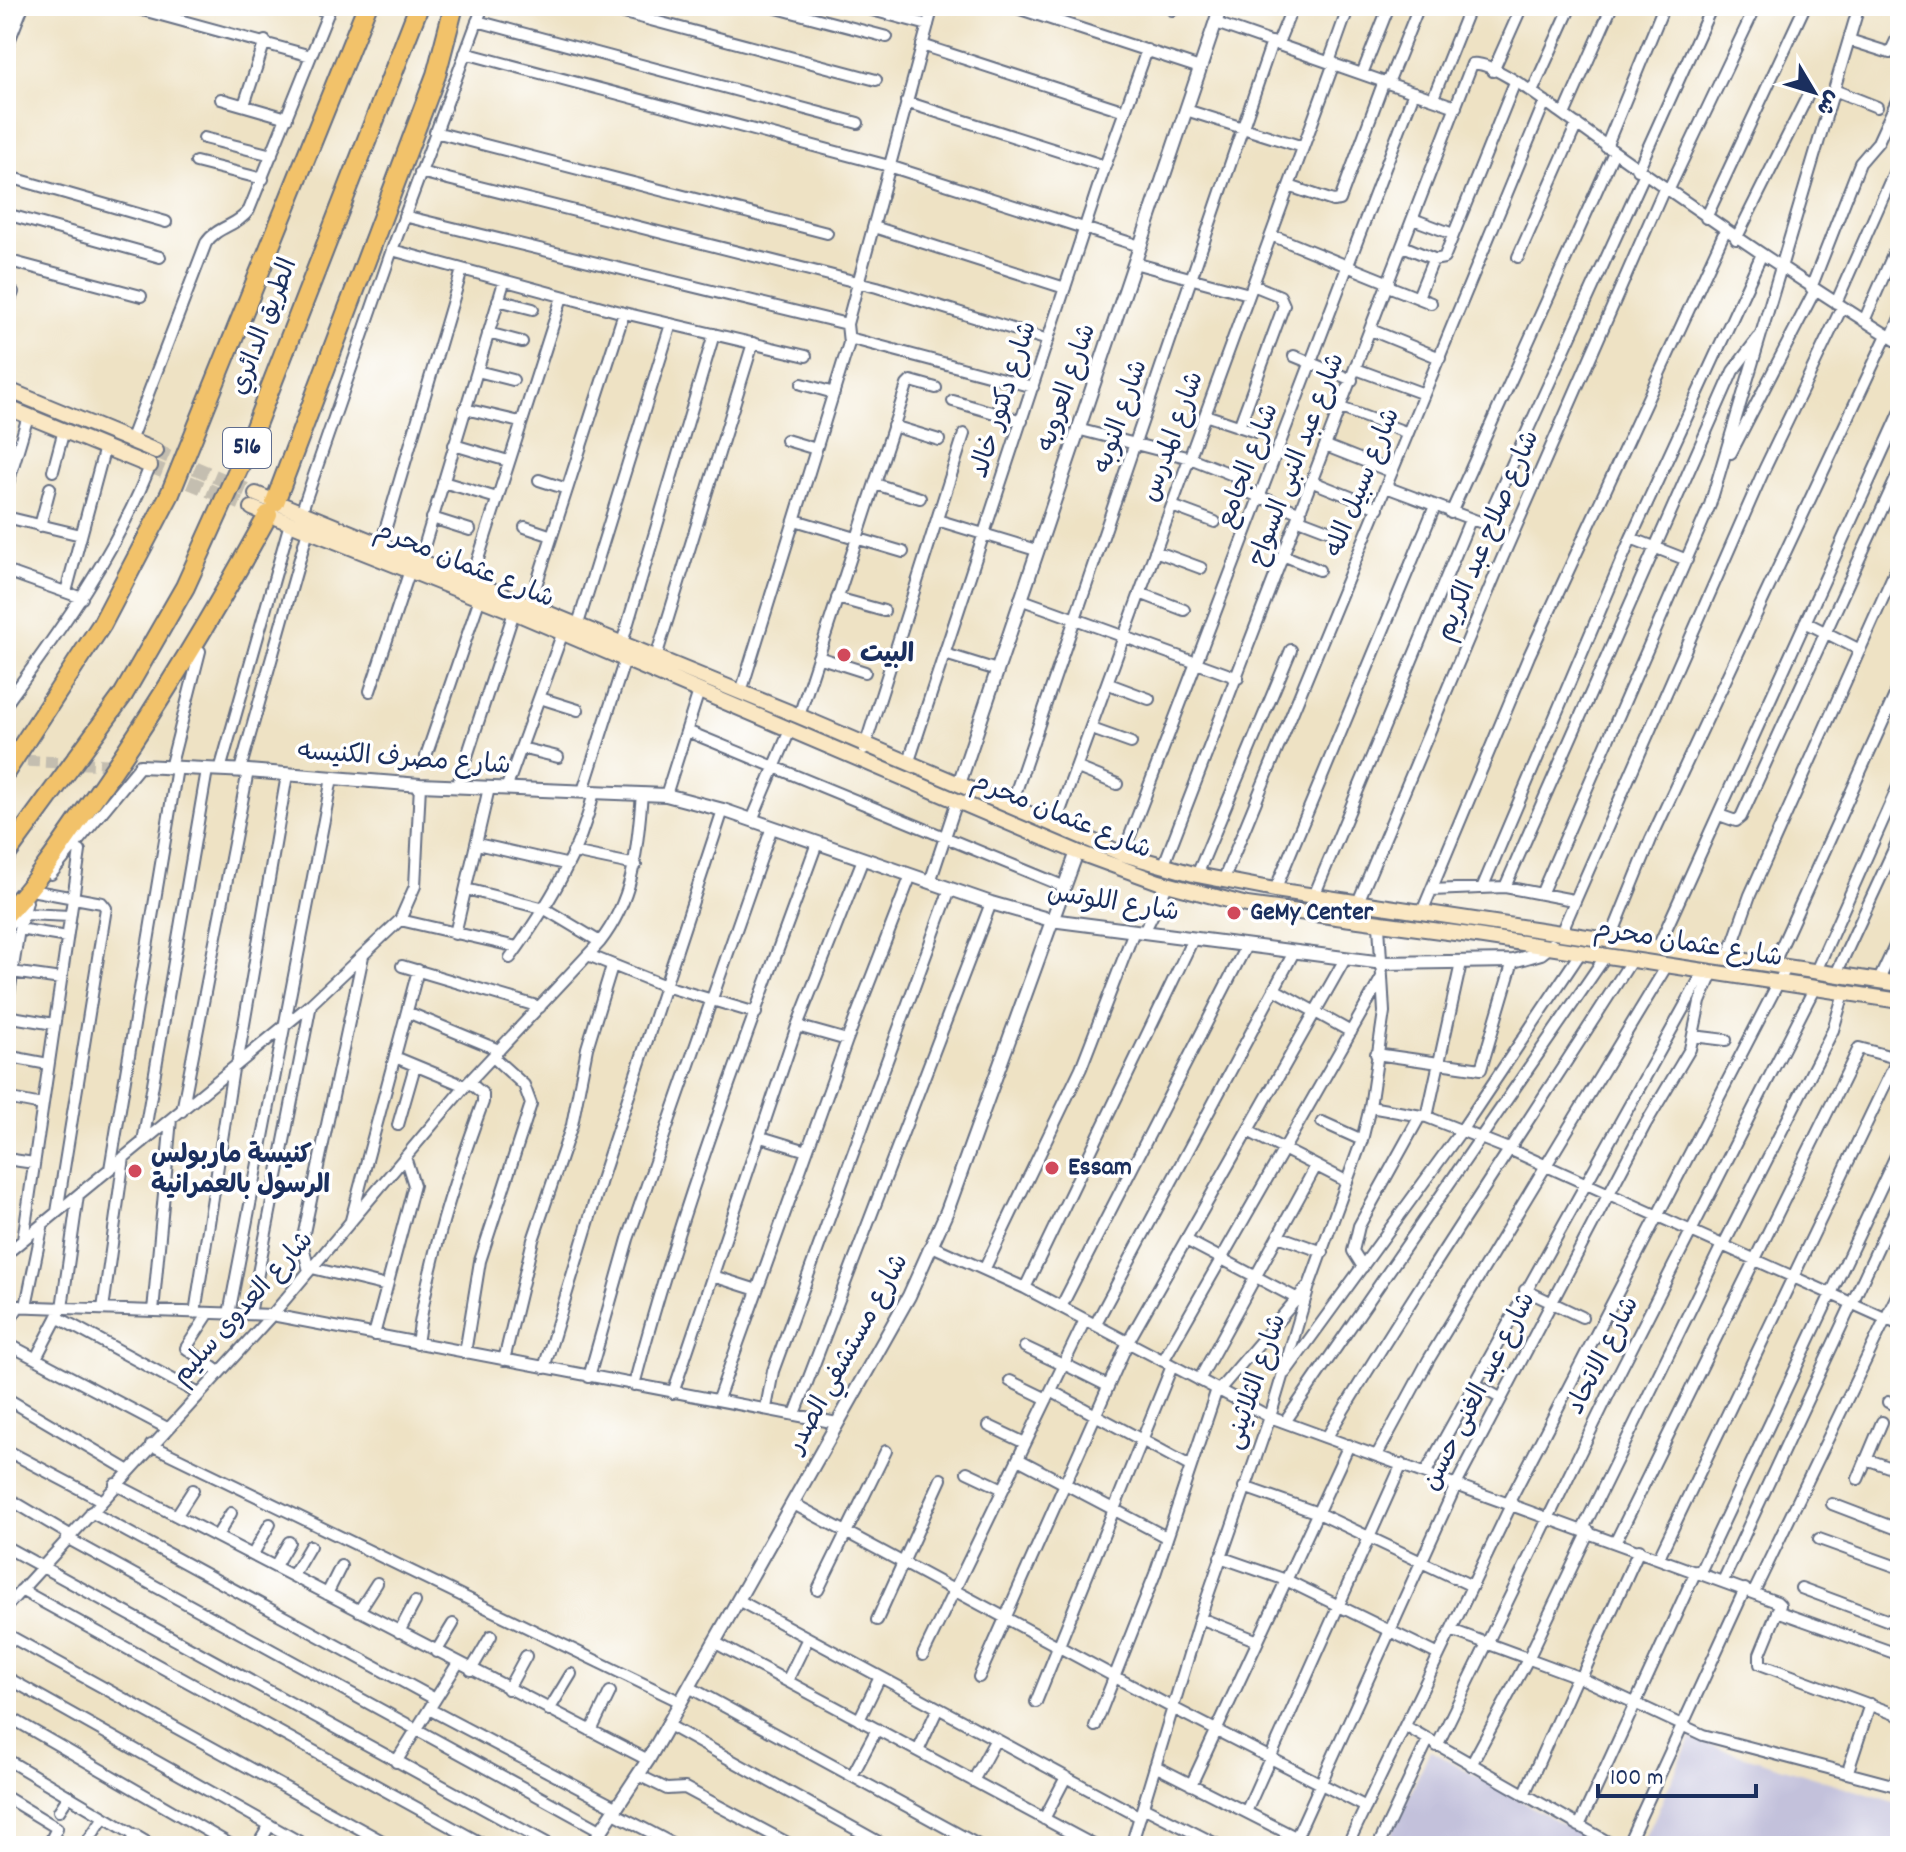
<svg xmlns="http://www.w3.org/2000/svg" width="1906" height="1852" viewBox="0 0 1906 1852" font-family="Dekko,'Playpen Sans Arabic',sans-serif">
<style>
.industrial{fill:#c3c1db}
.lines{fill:none;stroke-linecap:round;stroke-linejoin:round}
.tertiary-tunnel{stroke:#c4beb0;stroke-width:12;stroke-dasharray:12 6;stroke-linecap:butt}
.secondary-tunnel{stroke:#c4beb0;stroke-width:14;stroke-dasharray:14 7;stroke-linecap:butt}
.minor-casing{stroke:#656e82;stroke-width:14}
.tertiary-casing{stroke:#656e82;stroke-width:16}
.secondary-casing{stroke:#656e82;stroke-width:18}
.motorway-casing{stroke:#656e82;stroke-width:22}
.minor{stroke:#fff;stroke-width:10}
.tertiary{stroke:#fff;stroke-width:12}
.secondary{stroke:#fae7c3;stroke-width:14}
.motorway{stroke:#f2c26a;stroke-width:18}
.poi-dot{fill:#d1495b;stroke:#fff;stroke-width:3}
.labels{text-anchor:middle;dominant-baseline:central;stroke-width:7;stroke-linejoin:round;paint-order:stroke}
.shield{fill:#fff;stroke:#5f6d8e;stroke-width:2}
.shield-label{font-size:24px;font-weight:bold;fill:#1b2f5e}
.street-label{font-size:26px;fill:#1b2f5e;stroke:#fff}
.poi-label{font-size:26px;font-weight:bold;fill:#1b2f5e;stroke:#fff;text-anchor:start}
</style>
<rect width="100%" height="100%" fill="#fff"/>
<filter id="ink" filterUnits="userSpaceOnUse"><feTurbulence type="fractalNoise" baseFrequency=".0125" numOctaves="2"/><feDisplacementMap in="SourceGraphic" scale="16" xChannelSelector="R" yChannelSelector="G"/><feConvolveMatrix kernelMatrix="1 2 1 2 8 2 1 2 1" color-interpolation-filters="sRGB"/></filter>
<filter id="wash" filterUnits="userSpaceOnUse"><feTurbulence type="fractalNoise" baseFrequency=".006" numOctaves="4" result="noise"/><feDisplacementMap in="SourceGraphic" scale="32" xChannelSelector="R" yChannelSelector="G"/><feGaussianBlur stdDeviation="1.8" result="paint"/><feColorMatrix in="noise" values="0 0 0 0 0 0 0 0 0 0 0 0 0 0 0 0 0 1.4 0 .05"/><feComposite in="paint" operator="in"/></filter>
<g filter="url(#wash)">
<rect width="100%" height="100%" fill="#eee2c4"/>
<path class="industrial" d="M1690,1739L1900,1804V1846H1642Z
M1430,1750L1602,1846H1386Z"/>
</g>
<g filter="url(#ink)">
<g class="lines">
<path class="tertiary-tunnel" d="M9,760L140,766"/>
<path class="secondary-tunnel" d="M156,451L256,494
M150,466L252,508"/>
<defs>
<path id="minor" d="M128,6L311,56
M311,6L328,12
M598,6L876,80
M769,6L887,37
M857,6L928,25
M1011,6L1200,68
M1172,10L1174,6
M477,21L858,123
M1216,23L1456,107
M1849,40L1890,53L1900,32
M1278,43L1293,6
M922,45L1125,111
M6,49L23,6
M465,53L889,166L1140,246
M1329,62L1349,6
M1493,71L1522,6
M1362,74L1389,6
M1388,83L1419,6
M1834,90L1877,107
M1532,92L1571,6
M1433,98L1470,6
M221,99L287,118
M906,102L1105,166
M244,105L265,41
M1186,110L1303,147
M1564,115L1612,6
M435,132L827,233
M204,138L272,155
M1606,147L1664,6
M196,162L263,179
M1638,170L1712,6
M420,172L877,287L1048,340
M6,176L166,222
M1289,186L1333,201L1340,200L1384,81
M1668,191L1756,6
M6,214L160,257
M404,216L847,324
M1706,218L1805,6
M1413,219L1453,234
M874,227L1065,288
M1271,235L1389,283
M1736,239L1807,97
M1403,246L1434,259
M392,250L624,313L806,356
M1518,257L1577,124
M6,260L141,296
M1134,263L1249,294
M1388,286L1431,303
M6,288L13,292L6,309
M1811,288L1860,163L1878,142L1900,94
M1418,297L1433,260L1444,258L1515,82
M498,300L533,309
M1836,303L1900,159
M1864,321L1900,239
M1371,330L1440,358
M488,333L522,342
M849,338L1033,387
M1891,338L1900,318
M1294,356L1352,380
M1356,369L1424,394
M477,371L513,380
M802,384L834,393
M953,401L1022,421
M1341,408L1408,433
M465,409L520,422
M1205,415L1256,432
M893,426L939,440
M1239,427L1284,305L1280,296L1253,285
M1077,429L1190,458L1233,475L1245,491L1301,513
M786,440L816,449
M130,441L206,243C217,226 238,226 249,210L331,6
M454,445L508,461
M1326,446L1392,472
M1731,453L1815,290
M53,471L64,430
M539,480L567,489
M443,482L497,498
M1313,482L1378,508
M875,484L920,498
M1386,487L1485,524L1644,175
M6,490L28,416
M1172,506L1215,522
M301,513L392,250L483,6
M1451,513L1614,152
M6,517L81,535
M432,518L470,530
M1299,519L1333,532
M795,520L903,552
M937,520L1036,550
M40,526L50,488
M525,527L552,536
M1631,538L1687,560
M381,544L462,270
M1155,551L1201,568
M1285,556L1319,570
M420,560L504,282
M6,571L82,598
M471,581L562,297
M66,592L105,447
M1140,593L1184,610
M837,598L884,611
M1020,599L1238,678
M530,604L624,313
M1805,622L1860,650
M578,624L671,324
M622,643L714,334
M945,654L997,670
M656,657L753,343
M818,657L865,672
M1109,684L1149,699
M370,691L410,570
M741,692L849,343L847,324L933,6
M540,698L578,710
M6,704C61,629 116,553 150,466
M799,716L907,385L911,381L936,388
M1092,729L1131,743
M687,731L1063,886
M521,748L558,757
M864,749L964,434
M426,756L480,598
M908,764L1105,166L1147,50
M170,768L200,651
M1078,768L1117,784
M220,770L290,523
M240,770L308,530
M457,787L514,612
M506,789L563,632
M583,791L625,659
M666,795L699,691
M1011,806L1272,42
M1719,815L1736,821L1741,817L1900,470
M752,820L790,730
M1055,825L1334,63
M477,844L565,864
M573,852L636,865
M1123,854L1414,92
M1163,867L1472,64C1492,60 1544,101 1561,113C1672,194 1784,271 1900,343
M51,874L140,766
M1197,875L1291,650
M1223,881L1545,101
M930,882L957,801
M1483,886L1631,538L1761,256
M1505,887L1733,371L1758,338
M466,889L545,909L600,942
M1275,890L1435,506
M1431,890L1505,887L1573,900
M36,891L102,903L106,908L57,1212
M1542,892L1710,505L1859,6
M1314,896L1470,520
M1358,902L1501,561L1664,189
M1422,912L1529,656L1725,231
M26,914L70,916
M400,920L517,947
M6,928L20,911
M19,929L67,937
M1144,932L1168,884
M1561,933L1764,470L1842,307
M455,934L489,788
M1610,940L1651,839L1887,335
M1658,947L1900,413
M588,955L665,986L756,1013
M510,958C547,907 580,854 594,792
M1728,958L1750,895L1900,560
M1773,965L1900,684
M402,966L540,1007
M1816,971L1900,782
M12,972L61,979
M1836,974L1900,836
M1879,980L1900,935
M1274,989L1351,1032
M407,1012L499,1050
M6,1013L19,929L27,902
M6,1016L54,1024
M797,1026L847,1040
M1693,1036L1726,1040
M1376,1054L1481,1069L1513,961
M6,1056L48,1064
M395,1057L465,1086
M237,1065L287,775
M6,1098L42,1105
M1370,1107L1427,1117L1511,1150L1900,1325
M182,1111L248,771
M1427,1117L1461,963
M1322,1122L1362,1140
M398,1125L415,1066
M1248,1131L1346,1181
M761,1137L807,1151
M143,1142L207,770
M6,1159L34,1163
M110,1169L177,768
M351,1220L418,970
M1278,1236L1323,1252
M23,1240L80,851
M1186,1240L1296,1298
M932,1246L1025,1288L1270,1417L1777,1602L1780,1605L1760,1654V1664L1900,1716
M1723,1246L1833,1030L1844,993
M6,1254L311,1004L400,920L415,886L420,785
M1363,1267L1353,1251L1359,1226L1420,1116
M312,1268L387,1286
M985,1268L1081,1068L1134,931
M309,1271L302,1242L363,956
M713,1276L757,1290
M1025,1288L1193,939
M1525,1290L1582,1317
M6,1306L272,1315L837,1423
M26,1306L43,1223
M1061,1307L1246,946
M62,1308L78,1195
M103,1309L124,1157
M153,1311L171,1119
M195,1313L233,1069
M209,1313L186,1348L219,1372
M229,1314L332,778
M250,1314L311,1004
M59,1318L199,1394
M1095,1325L1294,952
M6,1326L19,1306
M374,1335L414,1185L405,1157
M6,1343L167,1428
M417,1344C428,1260 454,1181 483,1102V1094L469,1082
M1025,1347L1063,1365
M465,1353L480,1261L531,1104L524,1085L493,1057
M36,1358L59,1314
M504,1360L533,1240L572,1125L587,1048L612,966
M1163,1361L1382,977
M1064,1364L1108,1386
M544,1368L602,1177L723,810
M1285,1373L1461,1131L1581,952
M589,1377L628,1239L772,827
M1199,1380L1316,1166
M1010,1381L1047,1399
M1474,1383L1500,1398
M634,1385C682,1201 752,1022 817,843
M1219,1390L1307,1287
M1051,1391L1190,1466
M673,1393L797,1026L863,859
M6,1398L128,1470
M718,1399L847,1040L911,875
M1888,1402L1900,1407
M766,1408L773,1371L950,889
M795,1414L991,903
M1285,1422L1605,957
M989,1426L1025,1443
M1327,1437C1424,1276 1530,1120 1631,961
M151,1445L681,1702
M6,1450L101,1500
M1377,1455L1429,1359L1666,967
M1018,1459L1166,1537
M1866,1459L1900,1471
M967,1472L1003,1489
M1426,1472L1703,973
M1858,1479L1882,1422
M115,1484L648,1760
M1244,1487L1318,1513L1472,1586
M6,1497L70,1535
M1509,1502L1787,966
M792,1503L1171,1707L1366,1807
M1832,1504L1900,1530
M91,1512L435,1699
M177,1515L193,1490
M1583,1529L1722,1245
M217,1536L231,1513
M67,1538L602,1831
M1819,1539L1900,1568
M1616,1541L1859,1048L1896,1058
M6,1547L552,1846
M253,1554L270,1524
M1220,1557L1286,1580L1439,1655
M1659,1557L1895,1064L1900,1027
M275,1566L289,1542
M1700,1572L1900,1147
M293,1575L310,1546
M1723,1581L1900,1200
M1801,1588L1900,1625
M21,1590L486,1846
M818,1590L886,1451
M1754,1592L1900,1289
M327,1594L341,1566
M738,1600L1140,1817
M6,1607L272,1315L465,1086L600,942C635,897 637,849 642,794
M359,1611L377,1583
M1777,1611L1900,1655
M1200,1618L1258,1641
M877,1620L941,1479
M1451,1630L1581,1678L1703,1735L1900,1787
M399,1632L415,1602
M6,1634L391,1846
M714,1642L1095,1846
M436,1652L453,1624
M923,1655L1085,1320
M471,1670L491,1636
M6,1677L307,1846
M979,1677L1128,1342L1345,959
M1581,1678L1639,1550
M787,1681L808,1638
M689,1687L980,1846
M508,1689L526,1656
M1036,1702L1172,1366
M429,1709L617,1808
M549,1710L571,1674
M6,1715L233,1846
M859,1720L880,1677
M668,1725L886,1846
M1095,1726L1155,1574L1217,1389
M1405,1726L1615,1846
M591,1731L610,1692
M1437,1746L1617,1377L1814,989
M918,1751L938,1708
M6,1759L153,1846
M396,1762L458,1663
M1471,1765L1528,1659L1589,1531
M1155,1766L1313,1846
M1848,1771L1870,1704
M638,1775L667,1789L685,1788L793,1846
M852,1776L877,1729
M973,1781L996,1739
M1191,1785L1349,1445
M1894,1785L1900,1768
M1524,1795L1577,1676
M6,1797L57,1828L50,1842L54,1846
M1143,1807L1220,1846
M59,1811L69,1796
M1246,1812L1402,1464
M614,1813L677,1846
M1044,1819L1066,1777
M1579,1826L1696,1571
M1296,1838L1457,1483L1645,1125L1690,1049L1700,1002L1712,974
M87,1842L104,1817
M6,1845L7,1846
M129,1846L136,1835
M257,1846L270,1825
M1131,1846L1200,1618L1270,1417L1309,1286L1362,1140L1370,1107L1384,1012L1379,925
M1347,1846L1512,1503
M1378,1846L1428,1740
M1627,1846L1745,1589"/>
<path id="tertiary" d="M140,766L248,771L420,785L666,795L723,810L991,903L1051,920L1383,963L1513,961L1541,953L1551,945
M959,784L1221,6
M591,1846L648,1760L909,1296L947,1211L1077,852"/>
<path id="secondary" d="M6,389L156,451
M6,407L150,466
M256,494L799,716L1123,854L1197,875L1275,890L1900,984
M252,508L514,612L1077,852L1159,882L1247,905L1470,935L1900,1001"/>
<path id="motorway" d="M275,502L436,75L454,6
M6,771L102,624L170,494L367,6
M6,855L123,695L185,587L241,463L419,6
M6,914C35,884 60,847 84,812C152,717 212,617 268,515"/>
</defs>
<use href="#minor" class="minor-casing"/>
<use href="#tertiary" class="tertiary-casing"/>
<use href="#secondary" class="secondary-casing"/>
<use href="#motorway" class="motorway-casing"/>
<use href="#minor" class="minor"/>
<use href="#tertiary" class="tertiary"/>
<use href="#secondary" class="secondary"/>
<use href="#motorway" class="motorway"/>
</g>
</g>
<g class="poi-dot">
<circle cx="844" cy="655" r="8"/>
<circle cx="1234" cy="913" r="8"/>
<circle cx="1052" cy="1168" r="8"/>
<circle cx="135" cy="1171" r="8"/>
</g>
<g class="labels">
<rect class="shield" x="223" y="428" width="48" height="40" rx="6"/>
<g class="shield-label">
<text x="247" y="448">516</text>
</g>
<g class="street-label">
<text transform="translate(265 327) rotate(-69)">الطريق الدائري</text>
<text transform="translate(1068 388) rotate(-71)">شارع العروبه</text>
<text transform="translate(1005 400) rotate(-72)">شارع دكتور خالد</text>
<text transform="translate(1122 417) rotate(-71)">شارع النوبه</text>
<text transform="translate(1174 437) rotate(-70)">شارع المدرس</text>
<text transform="translate(1298 460) rotate(-69)">شارع عبد النبى السواح</text>
<text transform="translate(1249 466) rotate(-69)">شارع الجامع</text>
<text transform="translate(1364 483) rotate(-68)">شارع سبيل الله</text>
<text transform="translate(1489 536) rotate(-67)">شارع صلاح عبد الكريم</text>
<text transform="translate(464 566) rotate(22)">شارع عثمان محرم</text>
<text transform="translate(404 760) rotate(4)">شارع مصرف الكنيسه</text>
<text transform="translate(1061 817) rotate(22)">شارع عثمان محرم</text>
<text transform="translate(1113 904) rotate(9)">شارع اللوتس</text>
<text transform="translate(1688 945) rotate(9)">شارع عثمان محرم</text>
<text transform="translate(244 1309) rotate(-48)">شارع العدوى سليم</text>
<text transform="translate(849 1354) rotate(-61)">شارع مستشفي الصدر</text>
<text transform="translate(1604 1356) rotate(-63)">شارع الاتحاد</text>
<text transform="translate(1257 1382) rotate(-71)">شارع الثلاثينى</text>
<text transform="translate(1480 1392) rotate(-63)">شارع عبد الغنى حسن</text>
</g>
<g class="poi-label">
<text x="860" y="655">البيت</text>
<text x="1250" y="913">GeMy Center</text>
<text x="151" y="1156">كنيسة ماربولس<tspan x="151" dy="30">الرسول بالعمرانية</tspan></text>
<text x="1068" y="1168">Essam</text>
</g>
</g>
<rect width="1906" height="1852" fill="none" stroke="#fff" stroke-width="32"/>
<g transform="translate(1814 92) rotate(128)" stroke="#ffffff" stroke-width="6" paint-order="stroke">
<path d="M0-6L14 30L0 20L-14 30Z" fill="#1b2f5e"/>
<text y="-12" font-size="22" font-weight="bold" text-anchor="middle" fill="#1b2f5e">ش</text>
</g>
<path d="M1598 1784v12h158v-12" fill="none" stroke="#1b2f5e" stroke-width="4"/>
<text x="1610" y="1784" font-size="24" fill="#1b2f5e" stroke="#ffffff" stroke-width="6" paint-order="stroke">100 m</text>
</svg>
